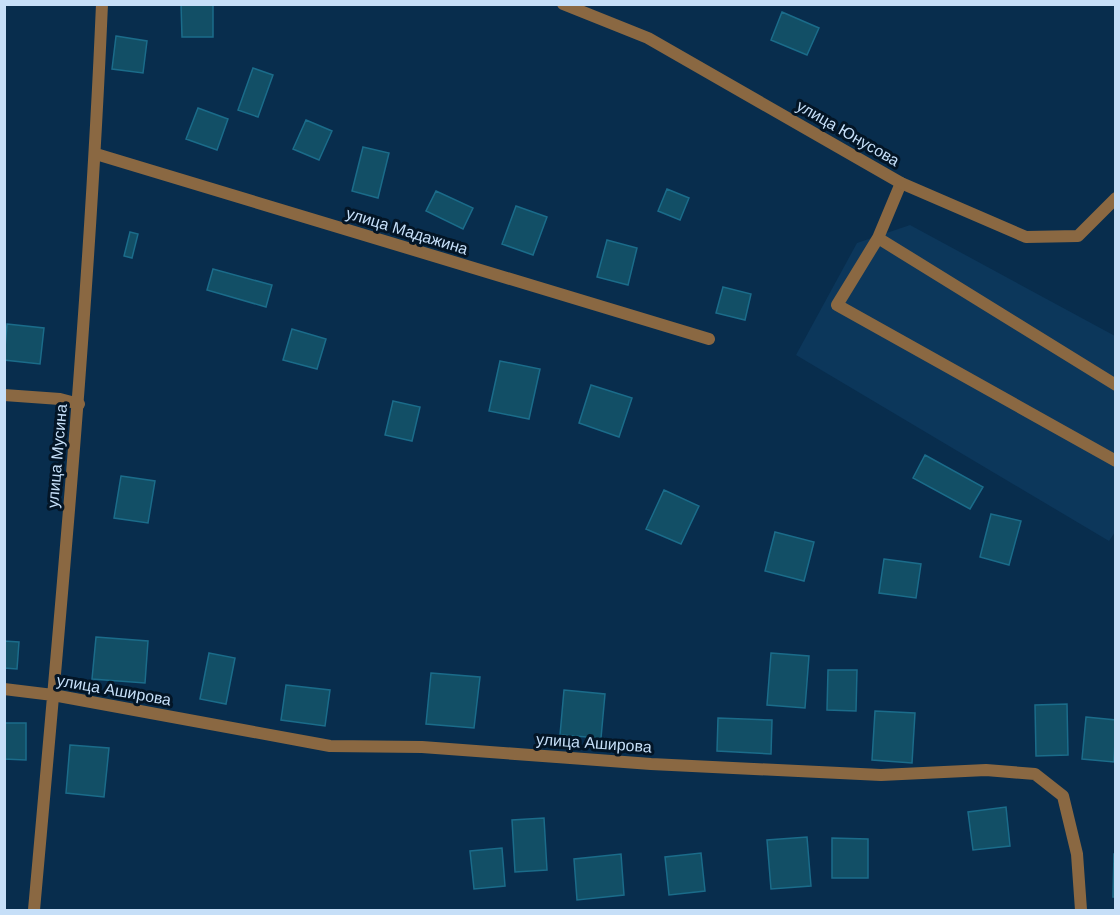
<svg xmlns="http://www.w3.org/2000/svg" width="1120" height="915" viewBox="0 0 1120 915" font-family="Helvetica,sans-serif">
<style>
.built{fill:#0c375b}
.building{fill:#124f66;stroke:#1b6c8a;stroke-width:1.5}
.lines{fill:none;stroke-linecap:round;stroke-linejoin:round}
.lane{stroke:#8a6842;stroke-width:12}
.street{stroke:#8a6842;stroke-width:12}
.labels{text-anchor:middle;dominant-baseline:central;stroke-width:6;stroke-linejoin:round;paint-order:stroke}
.street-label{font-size:16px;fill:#c6dff8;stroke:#031526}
</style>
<rect width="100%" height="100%" fill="#082d4d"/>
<path class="built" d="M910,225L1115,336V532L1109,541L796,355L857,243Z"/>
<path class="building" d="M181,4H213V37H182Z
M782,12L819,28L807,55L771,40Z
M116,36L147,41L143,73L112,69Z
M253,68L273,75L258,117L238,110Z
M198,108L228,119L217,150L186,139Z
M306,120L332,131L319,160L293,149Z
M363,147L389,153L378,198L352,191Z
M667,189L689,198L680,220L658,211Z
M436,191L473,208L463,229L426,211Z
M516,206L547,217L533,255L502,244Z
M130,232L138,234L132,258L124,256Z
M607,240L637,248L628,285L597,277Z
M213,269L272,285L266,307L207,290Z
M723,287L751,294L745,320L716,313Z
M7,324L44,328L40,364L4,360Z
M292,329L326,339L317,369L283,360Z
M500,361L540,369L529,419L489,411Z
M591,385L632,398L619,437L579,423Z
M393,401L420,407L412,441L385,435Z
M925,455L983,487L970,509L913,478Z
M121,476L155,481L148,523L114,518Z
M664,490L699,506L681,544L646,529Z
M991,514L1021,521L1009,565L980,557Z
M775,532L814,542L804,581L765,571Z
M884,559L921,564L916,598L879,593Z
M96,637L148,641L145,683L92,679Z
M4,641L19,642L17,669L4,668Z
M209,653L235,658L226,704L200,699Z
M771,653L809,656L805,708L767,705Z
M828,670H857L856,711L827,710Z
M431,673L480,677L474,728L426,724Z
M286,685L330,690L325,726L281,720Z
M564,690L605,694L601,738L560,735Z
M1067,704L1068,755L1036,756L1035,705Z
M875,711L915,713L912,763L872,760Z
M1086,717L1116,720L1114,762L1082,759Z
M718,718L772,720L771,754L717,751Z
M4,723H26V760L4,759Z
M70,745L109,748L104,797L66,793Z
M1006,807L1010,846L973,850L968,812Z
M544,818L547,870L515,872L512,820Z
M807,837L811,886L771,889L767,840Z
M832,838L868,839V878H832Z
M502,848L505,886L474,889L470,851Z
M701,853L705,891L669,895L665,857Z
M621,854L624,895L577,900L574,859Z
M1114,854H1116V897H1113Z"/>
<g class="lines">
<path class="lane" d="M901,183L878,238L1116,385
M878,238L837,305L1116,461
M4,395L60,399L79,404"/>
<path class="street" d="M563,4L648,38L901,183L1026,237L1078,236L1116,198
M96,154L709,339
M4,689L53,695L330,746L422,747L651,764L881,775L986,770L1035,774L1063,796L1077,854L1081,910
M34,910C61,609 89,307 102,4"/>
</g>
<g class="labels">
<g class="street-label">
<text transform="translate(848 133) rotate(30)">улица Юнусова</text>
<text transform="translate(407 231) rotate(17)">улица Мадажина</text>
<text transform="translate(57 456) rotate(-85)">улица Мусина</text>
<text transform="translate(114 690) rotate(10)">улица Аширова</text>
<text transform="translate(594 743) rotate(4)">улица Аширова</text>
</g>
</g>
<rect width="1120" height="915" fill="none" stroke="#c6dff8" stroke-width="12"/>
</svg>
